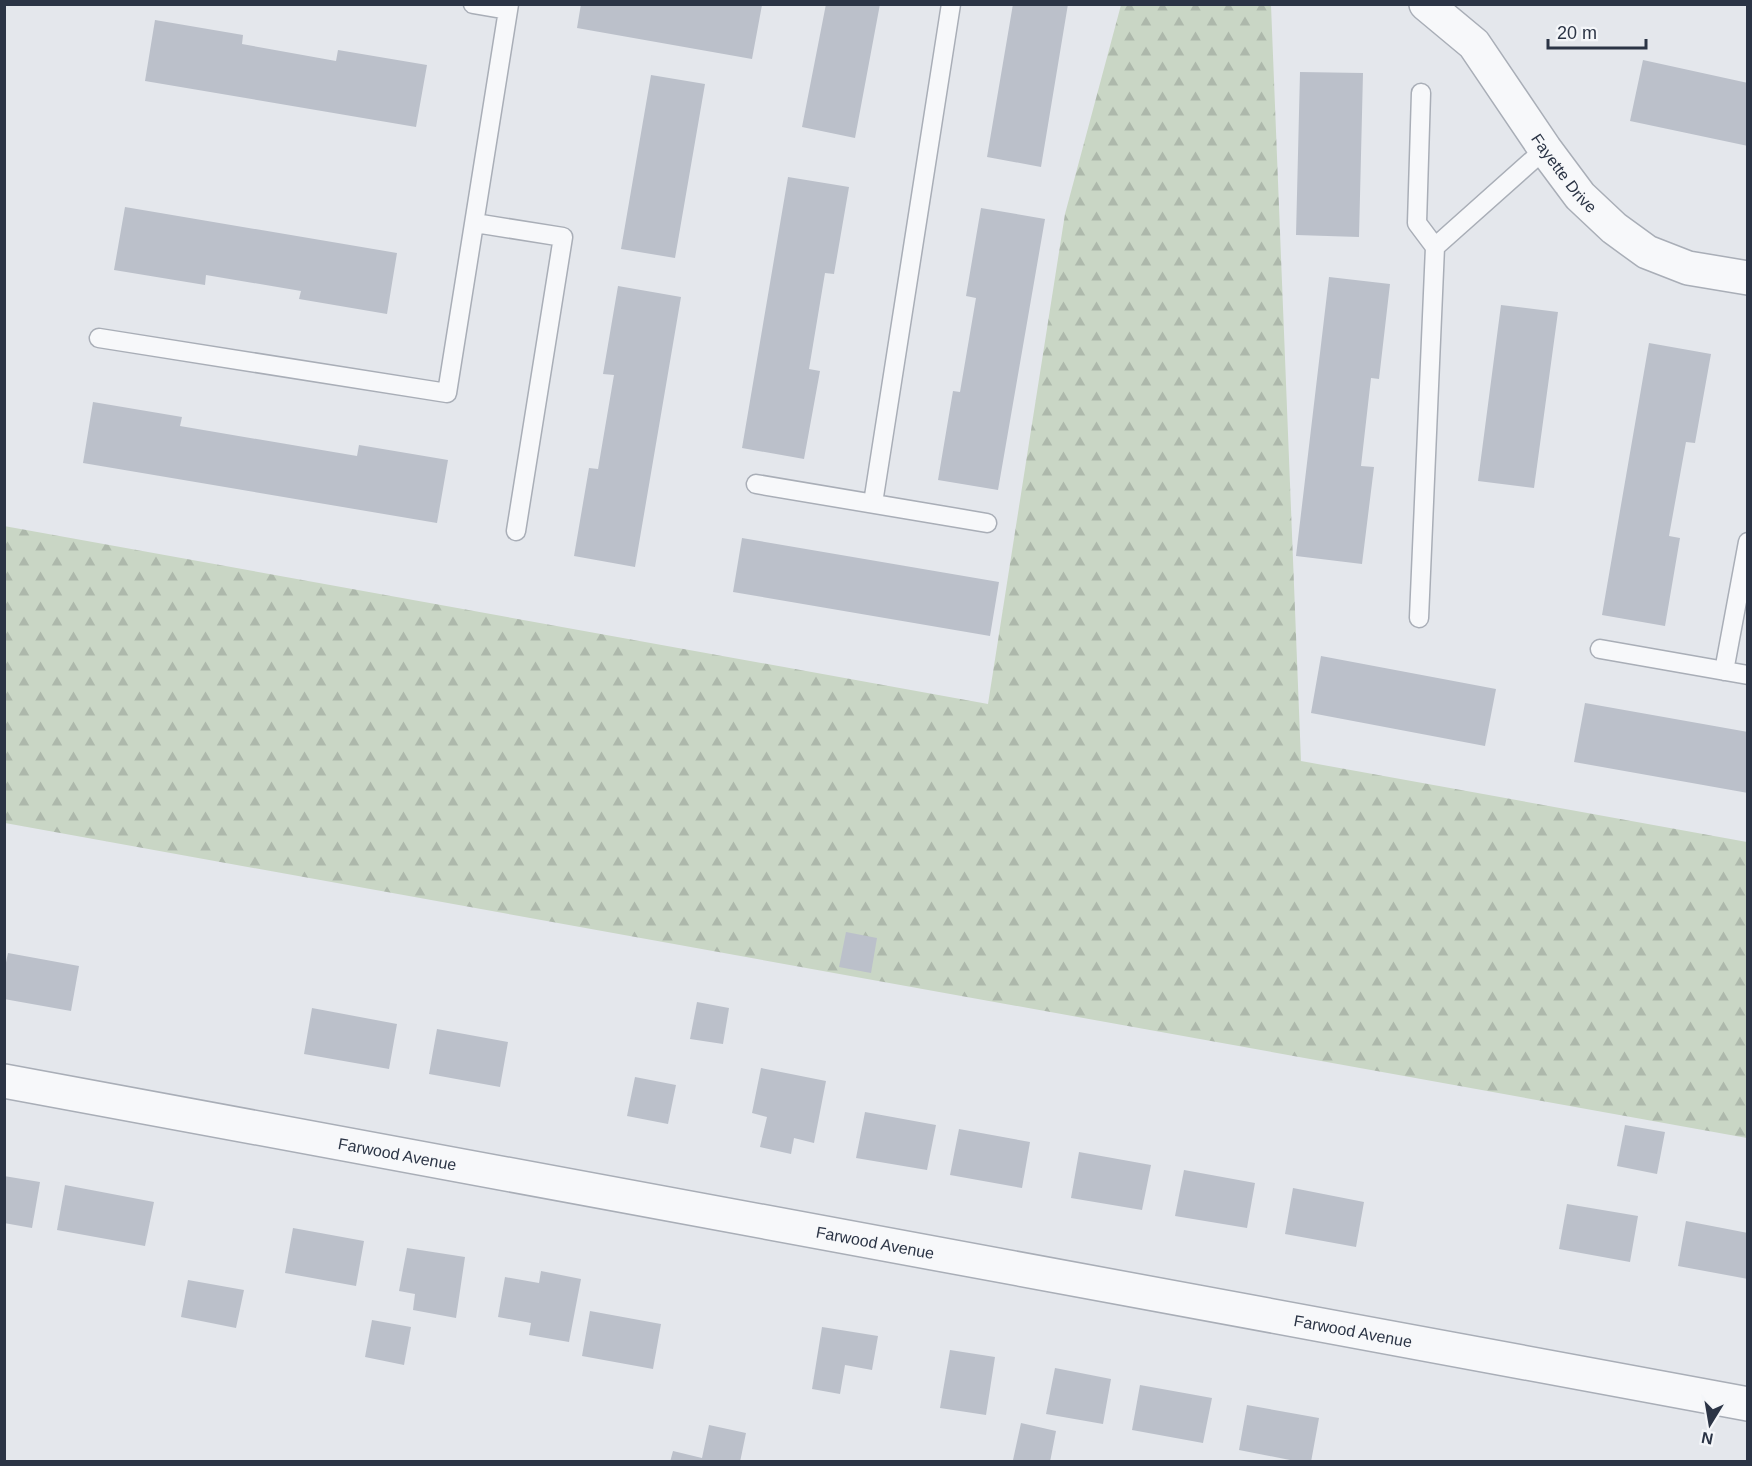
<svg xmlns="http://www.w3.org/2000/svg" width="1752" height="1466" viewBox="0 0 1752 1466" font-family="Helvetica,sans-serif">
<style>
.forest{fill:url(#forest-firs)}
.building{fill:#bbc0ca}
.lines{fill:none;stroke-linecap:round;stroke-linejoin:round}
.lane-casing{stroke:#a9aeb7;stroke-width:21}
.street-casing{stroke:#a9aeb7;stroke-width:36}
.lane{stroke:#f7f8fa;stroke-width:18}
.street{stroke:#f7f8fa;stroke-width:33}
.labels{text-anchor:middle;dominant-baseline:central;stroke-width:5;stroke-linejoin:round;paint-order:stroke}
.street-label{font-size:16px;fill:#2b3445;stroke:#f4f6f9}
</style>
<defs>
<pattern id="forest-firs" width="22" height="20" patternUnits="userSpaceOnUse" patternTransform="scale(1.5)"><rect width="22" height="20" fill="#c9d6c5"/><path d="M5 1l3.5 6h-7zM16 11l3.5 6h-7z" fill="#adb8ab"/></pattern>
</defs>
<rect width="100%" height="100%" fill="#e4e7ec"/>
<path class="forest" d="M1121,5H1271L1301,761L1747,842V1138L5,823L4,526L988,704L1065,214Z"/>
<path class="building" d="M581,4H758L762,5L752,59L577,28Z
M826,4H880L855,138L802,127Z
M1013,4H1068L1041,167L987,157Z
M155,20L243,35L242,44L336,61L338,50L427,65L416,127L145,81Z
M1643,60L1748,83V146L1630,121Z
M1300,72L1363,73L1359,237L1296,235Z
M651,75L705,84L675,258L621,249Z
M788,177L849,187L834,274L825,273L809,369L820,371L804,459L742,448Z
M125,207L397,253L387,314L299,299L301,291L206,275L205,285L114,270Z
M981,208L1045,219L998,490L938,480L953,391L960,392L976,298L966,296Z
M1329,277L1390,284L1379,379L1371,378L1361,466L1374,467L1362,564L1296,556Z
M618,286L681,297L635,567L574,556L589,468L598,469L614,375L603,374Z
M1501,305L1558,312L1534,488L1478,481Z
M1649,343L1711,354L1695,443L1686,442L1669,536L1680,538L1665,626L1602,615Z
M93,402L182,417L180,426L357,456L359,445L448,460L437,523L83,463Z
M742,538L999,582L990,636L733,592Z
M1321,656L1496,689L1485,746L1311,713Z
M1585,703L1748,732V793L1574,762Z
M846,932L877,938L871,973L839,967Z
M8,953L79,966L71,1011L4,999V972Z
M697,1002L729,1008L723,1044L690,1039Z
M312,1008L397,1024L389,1069L304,1054Z
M437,1029L508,1042L500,1087L429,1074Z
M761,1068L826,1081L814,1143L794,1138L791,1154L760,1147L767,1117L752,1113Z
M635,1077L676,1085L668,1124L627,1116Z
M865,1112L936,1125L927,1170L856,1158Z
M1625,1125L1665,1132L1657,1174L1617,1166Z
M959,1129L1030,1142L1022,1188L950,1175Z
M1079,1152L1151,1165L1142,1210L1071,1198Z
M1184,1170L1255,1183L1247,1228L1175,1216Z
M4,1176L40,1182L32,1228L4,1223Z
M65,1185L154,1202L145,1246L57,1230Z
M1293,1188L1364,1202L1356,1247L1285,1234Z
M1567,1204L1638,1216L1630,1262L1559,1249Z
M1686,1221L1748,1233V1279L1678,1266Z
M293,1228L364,1241L356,1286L285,1273Z
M407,1248L465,1257L456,1318L413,1310L415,1294L399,1291Z
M541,1271L581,1279L569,1342L529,1335L531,1323L498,1317L505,1277L539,1283Z
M188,1280L244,1290L236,1328L181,1317Z
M590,1311L661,1324L653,1369L582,1356Z
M372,1320L411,1327L404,1365L365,1357Z
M822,1327L878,1336L872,1370L845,1365L840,1394L812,1389Z
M950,1350L995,1357L986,1415L940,1408Z
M1055,1368L1111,1379L1103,1424L1046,1414Z
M1140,1385L1212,1398L1203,1443L1132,1430Z
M1247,1405L1319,1418L1311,1462H1300L1239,1450Z
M1021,1423L1056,1431L1050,1462L1013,1460Z
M709,1425L746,1433L740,1462H670L673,1451L702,1458Z"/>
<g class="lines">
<defs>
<path id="lane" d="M473,4L508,10
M475,223L563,237L516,531
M1435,247L1545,149
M99,338L447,393L509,4
M756,484L987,523
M873,503L951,4
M1419,618L1435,247L1417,223L1421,93
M1600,649L1748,675
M1724,671L1748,542"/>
<g id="street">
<path id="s1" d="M1426,4L1474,44L1545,149L1580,196L1614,228L1647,252L1688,268L1748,278"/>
<path id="s2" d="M4,1081L1748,1404"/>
</g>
</defs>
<use href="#lane" class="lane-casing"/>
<use href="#street" class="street-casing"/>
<use href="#lane" class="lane"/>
<use href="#street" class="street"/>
</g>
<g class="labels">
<g class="street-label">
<text stroke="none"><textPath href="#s1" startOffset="220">Fayette Drive</textPath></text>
<text stroke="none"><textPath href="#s2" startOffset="400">Farwood Avenue</textPath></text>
<text stroke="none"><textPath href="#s2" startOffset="886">Farwood Avenue</textPath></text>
<text stroke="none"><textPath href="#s2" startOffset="1372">Farwood Avenue</textPath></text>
</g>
</g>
<rect width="1752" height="1466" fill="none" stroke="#2b3445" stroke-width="12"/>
<g transform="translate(1710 1424) rotate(191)" stroke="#f4f6f9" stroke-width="4.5" paint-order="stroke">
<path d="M0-4.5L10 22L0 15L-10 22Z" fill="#2b3445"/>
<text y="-9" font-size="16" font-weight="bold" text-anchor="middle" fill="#2b3445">N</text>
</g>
<path d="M1548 39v9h98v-9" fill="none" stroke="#2b3445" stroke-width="3"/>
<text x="1557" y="39" font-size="18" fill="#2b3445" stroke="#f4f6f9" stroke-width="4.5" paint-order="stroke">20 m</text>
</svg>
